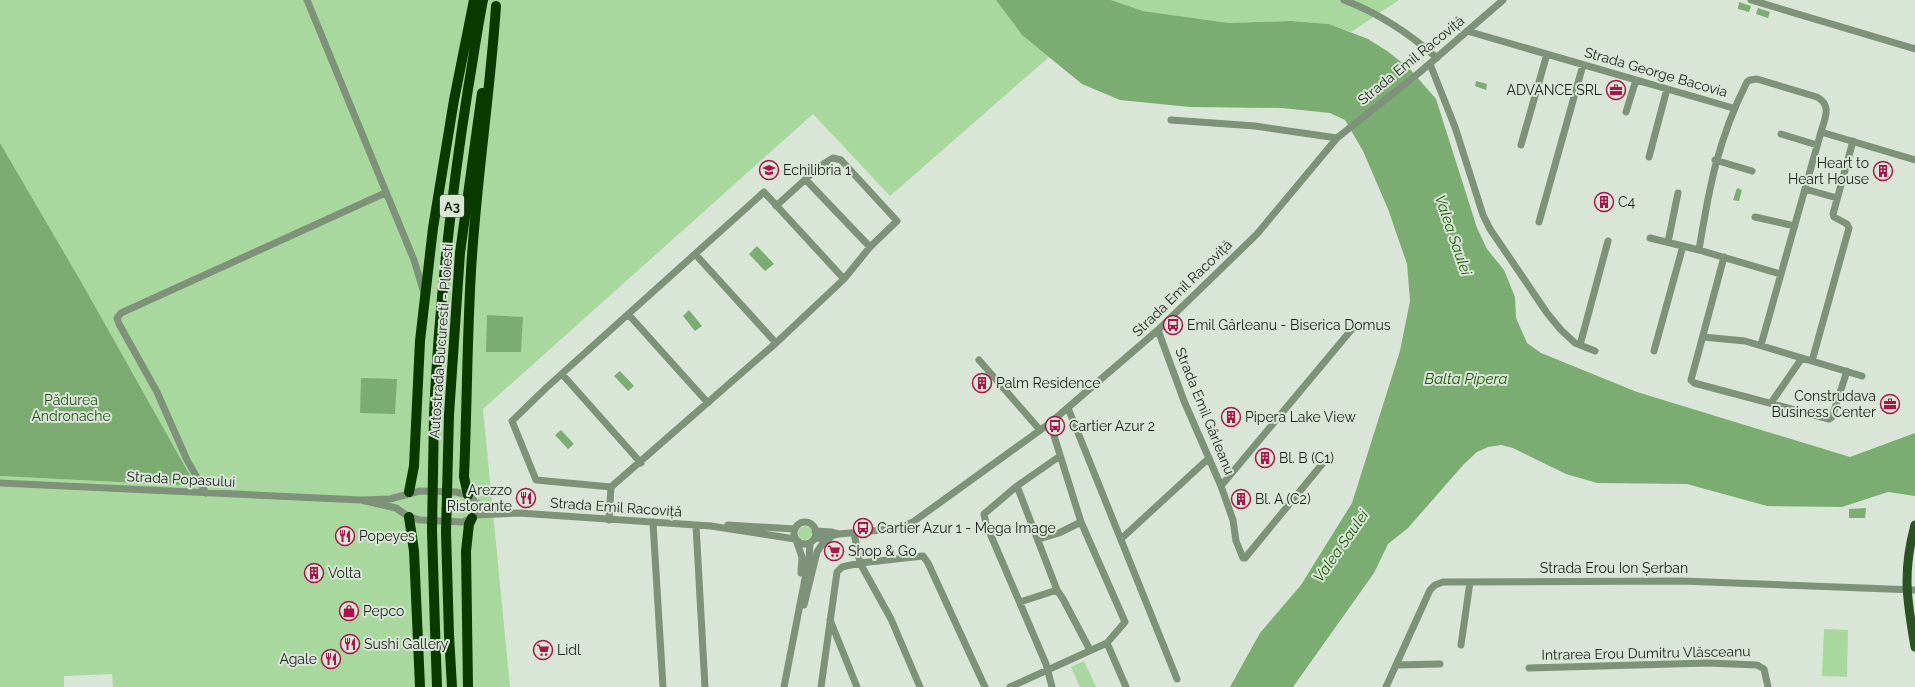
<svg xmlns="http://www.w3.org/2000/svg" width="1915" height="687" viewBox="0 0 1915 687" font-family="Raleway,sans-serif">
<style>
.green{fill:#a9d89e}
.forest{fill:#7bab70}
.water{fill:#7bac71}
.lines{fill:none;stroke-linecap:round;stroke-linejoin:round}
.minor{stroke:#7d9279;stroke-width:7}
.major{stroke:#2c5124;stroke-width:9}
.highway{stroke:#0b3a00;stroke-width:10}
.highway-bridge{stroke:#0b3a00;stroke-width:10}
.labels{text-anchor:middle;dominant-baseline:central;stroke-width:4;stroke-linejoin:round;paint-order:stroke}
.shield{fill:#d9e5d6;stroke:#545a52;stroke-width:1}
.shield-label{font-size:13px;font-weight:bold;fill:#1b1f1a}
.street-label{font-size:14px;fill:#1b1f1a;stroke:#d9e5d6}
.poi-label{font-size:14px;fill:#1b1f1a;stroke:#d9e5d6;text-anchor:start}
.park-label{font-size:14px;fill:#235217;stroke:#d9e5d6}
.water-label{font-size:15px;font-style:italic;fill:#1a5a04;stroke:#d9e5d6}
</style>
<rect width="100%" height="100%" fill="#d9e5d6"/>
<path class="green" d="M0,0H996L1022,35L1049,57L890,196L813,114L483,409L510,687H113L112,674L64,676V687H0V476L196,486L83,285L0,143Z
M1111,0H1399L1351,32L1329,24L1291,21L1229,23L1143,11Z
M798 533a7 7 0 1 1 14 0a7 7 0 1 1-14 0Z
M1824,629L1848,630L1847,677L1822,676Z
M1084,661L1096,687H1080L1071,667Z"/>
<path class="forest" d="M0,143L83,285L196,486L0,476Z"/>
<path class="water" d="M996,0H1111L1143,11L1229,23L1291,21L1329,24L1368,39L1387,51L1410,69L1436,99L1477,228L1487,249L1504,270L1515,297L1516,318L1527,343L1541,353L1637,392L1850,457L1915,433V496L1888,492L1842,507L1767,506L1687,484L1597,483L1566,474L1513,448L1501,445L1488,447L1477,452L1464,464L1408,528L1388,544L1374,573L1293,687H1230L1260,633L1301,585L1352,503L1400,351L1410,301L1407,264L1388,209L1363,151L1345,120L1330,113L1282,108L1190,107L1120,100L1082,84L1022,35Z
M1739,2L1751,6L1749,12L1738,9Z
M1758,8L1770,12L1768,18L1756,14Z
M1476,81L1487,84L1486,90L1475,86Z
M1737,188L1742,190L1739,201L1733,200Z
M757,246L774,264L765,271L749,254Z
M689,310L702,326L695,331L683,316Z
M487,315L523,317L521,352H486Z
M620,371L634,386L628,391L614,376Z
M361,378L397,379L395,414L360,413Z
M561,430L574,444L568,449L555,435Z
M1866,508L1865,518H1849V509Z"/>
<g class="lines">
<path class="minor" d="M307,0L414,260L424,293
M1344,0C1378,13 1410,34 1437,58
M1751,0L1915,49
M1467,31L1733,108
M1430,64L1455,127L1483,215L1490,229L1547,313L1561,330L1575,343L1595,351
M1626,112L1636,80
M1171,120L1255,126L1337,138
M1821,132L1915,160
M1781,134L1817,145
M1521,145L1547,54
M1649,157L1667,89
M1715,160L1752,171
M806,180L870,247
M1805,189L1837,198
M1755,217L1795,226
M1539,222L1583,65
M1650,238L1699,250L1780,274
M1668,242L1678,193
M1699,250C1709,188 1718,139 1747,82L1750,80L1757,79L1817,97C1832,105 1825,118 1821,132L1761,345
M695,254L776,343
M1724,257L1691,380L1694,383L1829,419L1832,417L1847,371
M628,314L708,403
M1158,330L1184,401L1221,486L1233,520L1236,541L1243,558H1245L1328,457
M1703,337L1745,341L1862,376
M1580,345L1608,241
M1654,351L1683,246
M979,360L1040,430
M1812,361L1849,228L1847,224L1834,217L1833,214L1853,141
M562,374L641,463
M1771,403L1802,358
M1068,408L1177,679
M0,483L361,500L390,499L420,491L456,492L468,495L473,499L476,507V511L472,518L463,522L420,520L409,517L396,508L361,500
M1017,486L1057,590L1063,599L1090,650
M1221,486L1352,329
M611,487L536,480L512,421L546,388L764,192L844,279
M206,493L187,460L157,392L119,324L117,318L121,313L385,193
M475,503L501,510
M474,515L519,513L711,526L795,539
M609,520L611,487L776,343L844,279L870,247L897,221L841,160L833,158L819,167L776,206
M794 533a11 11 0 1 1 22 0a11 11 0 1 1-22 0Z
M653,523L663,687
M696,525L705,687
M728,525L795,529
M815,531L832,532L839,534
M854,533L860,563L891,619L920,687
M814,539L839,534L892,529L913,522L1050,423L1158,330L1257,234L1337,138L1420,72L1503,0
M1039,539L1059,533L1081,522
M1121,539L1209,458
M796,540L802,557L801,573
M1020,602L1057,590
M804,605L817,552L823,543L831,537
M830,620L857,687
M1107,643L1126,687
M1461,645L1470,582
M1397,665L1440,664
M1529,668L1708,663L1757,665L1764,669L1768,687
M784,687L809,558L810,543
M821,687L837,572L842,567L860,563L923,556L928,563L985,687
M1010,687L1107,643L1125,622L1081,522L1050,423
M1052,687L1046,664L986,524L984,514L1017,486L1060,456
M1386,687L1430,590L1435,585L1443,582L1682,581L1915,590"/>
<path class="major" d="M1915,525C1902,573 1907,600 1915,647"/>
<path class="highway" d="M434,414C439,305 451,197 468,89C473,60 477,30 483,0
M449,415L460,253L482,93
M409,492L414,466L420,341L433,228L454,100L474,0
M468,495L464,477C467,409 467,340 471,271C476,183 490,95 496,6
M409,517L414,551L420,687
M435,628L437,687
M449,635L452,687
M468,687L466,551L469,524L472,518"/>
<path class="highway-bridge" d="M434,414L432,531L435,628
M449,415L446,532L449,635"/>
</g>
<defs>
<symbol id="office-ring" viewBox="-11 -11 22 22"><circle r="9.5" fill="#d9e5d6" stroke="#a9154b" stroke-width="1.5"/><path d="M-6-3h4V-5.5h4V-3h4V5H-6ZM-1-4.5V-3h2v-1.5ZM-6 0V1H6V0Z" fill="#a9154b"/></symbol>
<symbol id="school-ring" viewBox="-11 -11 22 22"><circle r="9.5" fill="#d9e5d6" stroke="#a9154b" stroke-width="1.5"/><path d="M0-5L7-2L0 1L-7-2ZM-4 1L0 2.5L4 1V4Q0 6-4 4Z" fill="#a9154b"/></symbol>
<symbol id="building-ring" viewBox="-11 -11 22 22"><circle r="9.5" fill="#d9e5d6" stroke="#a9154b" stroke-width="1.5"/><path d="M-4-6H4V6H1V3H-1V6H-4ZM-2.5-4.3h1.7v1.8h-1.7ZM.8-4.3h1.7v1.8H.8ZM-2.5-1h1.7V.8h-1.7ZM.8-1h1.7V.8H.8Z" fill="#a9154b"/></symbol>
<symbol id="bus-ring" viewBox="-11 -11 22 22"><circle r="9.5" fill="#d9e5d6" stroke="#a9154b" stroke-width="1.5"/><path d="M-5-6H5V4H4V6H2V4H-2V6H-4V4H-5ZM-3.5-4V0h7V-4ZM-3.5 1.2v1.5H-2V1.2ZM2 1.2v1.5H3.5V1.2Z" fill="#a9154b"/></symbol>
<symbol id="restaurant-ring" viewBox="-11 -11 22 22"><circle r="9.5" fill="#d9e5d6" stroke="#a9154b" stroke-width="1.5"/><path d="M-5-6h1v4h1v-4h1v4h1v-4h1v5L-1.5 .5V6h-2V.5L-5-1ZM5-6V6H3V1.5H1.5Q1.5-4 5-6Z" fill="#a9154b"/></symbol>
<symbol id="supermarket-ring" viewBox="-11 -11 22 22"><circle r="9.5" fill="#d9e5d6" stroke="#a9154b" stroke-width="1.5"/><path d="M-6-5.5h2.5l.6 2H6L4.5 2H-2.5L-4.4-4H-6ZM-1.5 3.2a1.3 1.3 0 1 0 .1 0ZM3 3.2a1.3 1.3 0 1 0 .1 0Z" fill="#a9154b"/></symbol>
<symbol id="shop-ring" viewBox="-11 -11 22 22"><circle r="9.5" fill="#d9e5d6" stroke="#a9154b" stroke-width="1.5"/><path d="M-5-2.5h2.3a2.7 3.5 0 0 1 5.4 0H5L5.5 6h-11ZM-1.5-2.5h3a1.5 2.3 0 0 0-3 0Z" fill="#a9154b"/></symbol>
</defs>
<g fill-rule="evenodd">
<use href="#office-ring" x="1605" y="79" width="22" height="22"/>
<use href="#school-ring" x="758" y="159" width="22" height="22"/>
<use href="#building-ring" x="1872" y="160" width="22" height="22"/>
<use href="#building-ring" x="1593" y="191" width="22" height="22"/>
<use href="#bus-ring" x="1162" y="314" width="22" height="22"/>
<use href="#building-ring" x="971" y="372" width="22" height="22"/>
<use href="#office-ring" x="1879" y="393" width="22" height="22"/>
<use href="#building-ring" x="1220" y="406" width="22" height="22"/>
<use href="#bus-ring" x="1044" y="415" width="22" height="22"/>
<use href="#building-ring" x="1254" y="447" width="22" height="22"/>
<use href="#restaurant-ring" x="515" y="487" width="22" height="22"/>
<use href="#building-ring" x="1230" y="488" width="22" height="22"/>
<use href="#bus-ring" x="852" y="517" width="22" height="22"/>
<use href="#restaurant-ring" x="334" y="525" width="22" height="22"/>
<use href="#supermarket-ring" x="823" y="540" width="22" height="22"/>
<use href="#building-ring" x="303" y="562" width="22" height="22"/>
<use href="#shop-ring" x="338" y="600" width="22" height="22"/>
<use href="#restaurant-ring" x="339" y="633" width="22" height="22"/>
<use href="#supermarket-ring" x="532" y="639" width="22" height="22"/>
<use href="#restaurant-ring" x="320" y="648" width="22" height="22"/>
</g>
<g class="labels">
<rect class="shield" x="440" y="195" width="24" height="22" rx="3"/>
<g class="shield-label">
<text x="452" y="206">A3</text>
</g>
<g class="street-label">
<text transform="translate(1411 60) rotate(-39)">Strada Emil Racoviță</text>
<text transform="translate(1656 72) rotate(16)">Strada George Bacovia</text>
<text transform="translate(1182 288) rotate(-44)">Strada Emil Racoviță</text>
<text transform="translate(441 341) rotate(-86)">Autostrada Bucuresti - Ploiesti</text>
<text transform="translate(1205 411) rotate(68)">Strada Emil Gârleanu</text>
<text transform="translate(181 479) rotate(3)">Strada Popasului</text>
<text transform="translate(616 507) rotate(4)">Strada Emil Racoviță</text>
<text x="1614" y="568">Strada Erou Ion Șerban</text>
<text transform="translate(1646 653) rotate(-1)">Intrarea Erou Dumitru Vlăsceanu</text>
</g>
<g class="poi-label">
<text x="1602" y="90" text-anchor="end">ADVANCE SRL</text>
<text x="1869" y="163" text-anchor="end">Heart to<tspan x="1869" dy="16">Heart House</tspan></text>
<text x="783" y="170">Echilibria 1</text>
<text x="1618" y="202">C4</text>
<text x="1187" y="325">Emil Gârleanu - Biserica Domus</text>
<text x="996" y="383">Palm Residence</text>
<text x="1876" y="396" text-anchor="end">Construdava<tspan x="1876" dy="16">Business Center</tspan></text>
<text x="1245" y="417">Pipera Lake View</text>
<text x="1069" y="426">Cartier Azur 2</text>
<text x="1279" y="458">Bl. B (C1)</text>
<text x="512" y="490" text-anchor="end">Arezzo<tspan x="512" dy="16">Ristorante</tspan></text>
<text x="1255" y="499">Bl. A (C2)</text>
<text x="877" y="528">Cartier Azur 1 - Mega Image</text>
<text x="359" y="536">Popeyes</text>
<text x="848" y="551">Shop &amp; Go</text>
<text x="328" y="573">Volta</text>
<text x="363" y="611">Pepco</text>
<text x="364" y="644">Sushi Gallery</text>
<text x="557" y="650">Lidl</text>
<text x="317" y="659" text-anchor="end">Agale</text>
</g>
<g class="park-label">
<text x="71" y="400">Pădurea<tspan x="71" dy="16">Andronache</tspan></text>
</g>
<g class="water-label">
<text transform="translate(1453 235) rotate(71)">Valea Saulei</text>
<text x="1466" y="379">Balta Pipera</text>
<text transform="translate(1341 546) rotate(-55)">Valea Saulei</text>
</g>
</g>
</svg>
